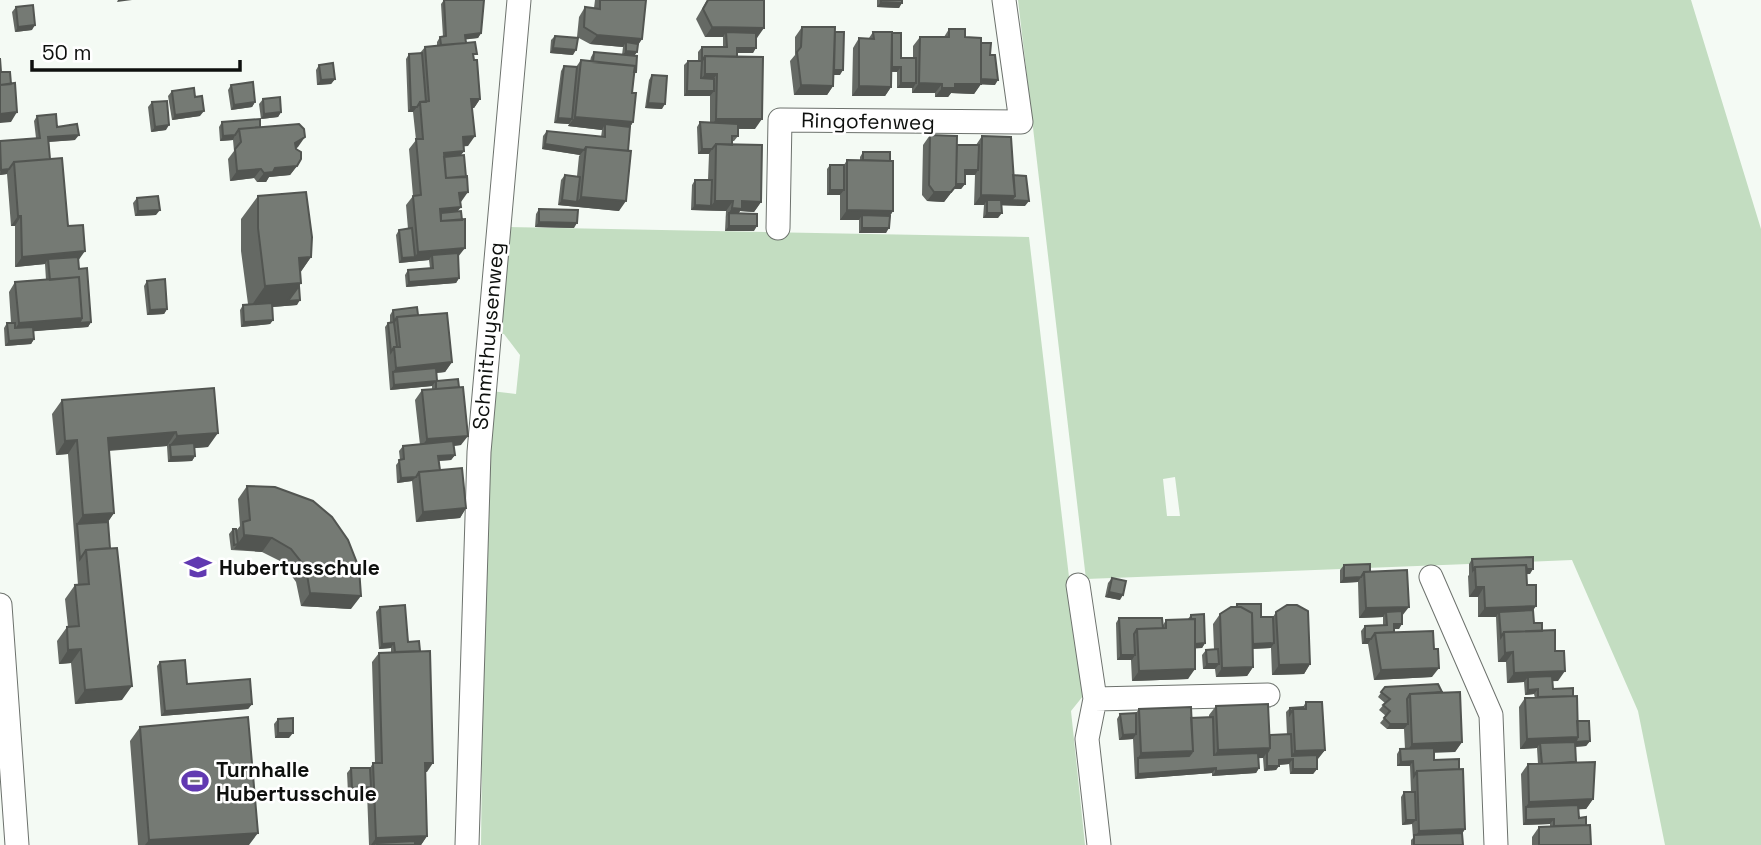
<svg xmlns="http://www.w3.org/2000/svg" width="1761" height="845" viewBox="0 0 1761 845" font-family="'Space Grotesk',sans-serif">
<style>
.green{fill:#c3ddc1;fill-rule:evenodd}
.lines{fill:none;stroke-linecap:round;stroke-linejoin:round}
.minor-casing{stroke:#6d726d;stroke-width:25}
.minor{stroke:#fff;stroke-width:23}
.wall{fill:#656964}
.shaded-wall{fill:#525551}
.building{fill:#757a74;stroke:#525551;stroke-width:2}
.labels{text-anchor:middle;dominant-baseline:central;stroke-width:5;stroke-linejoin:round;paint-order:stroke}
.street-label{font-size:21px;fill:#0e100e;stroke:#fff}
.poi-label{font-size:21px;font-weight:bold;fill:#0e100e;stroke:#fff;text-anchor:start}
</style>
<rect width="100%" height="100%" fill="#f4faf4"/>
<path class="green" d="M1018,0H1691L1761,229V845H1665L1638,711L1572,560L1086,579ZM1175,477L1180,516H1167L1163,479Z
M508,227L1029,237L1083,696L1071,711L1085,845H481L486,448L491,391L516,394L520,355L504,334L498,333Z"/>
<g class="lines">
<defs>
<path id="minor" d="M778,228L780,120L1021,122L1004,0
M1431,577L1491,715L1496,845
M1078,585L1095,699L1087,739L1099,845
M0,605L17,845
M1095,699L1268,695
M467,845L479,452L519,0"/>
</defs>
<use href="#minor" class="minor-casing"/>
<use href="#minor" class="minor"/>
</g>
<path class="wall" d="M444,0H484L481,33L478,38L465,39L466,43L474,58L480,99L474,108H472L468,146H464V151L461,155V202L457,212L458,258L459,278L456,283L406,287L405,275L408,270L430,268L429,260L399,263L396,235L399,230L408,229L406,205L413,196L409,149L416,140L413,112H408L406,59L409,54L420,53L425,47L437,46V42L440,37H443L441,4Z
M595,0H646L642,39L638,45L637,52L634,56L632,93L633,122L630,127L619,211L558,205L561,180L565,175L577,176L579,156L580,155L542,149L543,136L547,131L601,137L602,130L568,126L569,124L554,123L561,71L564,66L576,67L581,60L590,61L591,57L594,52L622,55L623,47L590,44L577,37L579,17L585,7L594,8Z
M707,0H764L757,38L753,53H737V57L755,129H738V136L734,141H732V145L761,202L754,212L740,211L739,213L754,231H725L726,211L691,210L692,185L695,180H708L709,154H698L697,127L700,122H710V96H684V65L688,61H698V52L702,47H723V37H705L696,19Z
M877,0H902L899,8L877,7Z
M16,7L32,30L15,32L12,12Z
M802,27L835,32L840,75H834L833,86L827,95H794L790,61L795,55V37Z
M949,29L965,37L981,43L990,55L995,85L981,84L974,94L951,93L948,97H935V93H912V88H897V72H892L891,87L885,96H852L853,48L859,38H869L873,32L892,33L901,58H913V46L920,37H944Z
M555,36L573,55L550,53L551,40Z
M319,65L335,79L331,84L317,85L316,70Z
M652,75L662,109L645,108L649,80Z
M231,85L255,102L252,107L231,110L228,90Z
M172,91L195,97L200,116L172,120L168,96Z
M263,99L281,112L278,117L261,119L259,104Z
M152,102L166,130L151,132L148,107Z
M37,116L57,127L75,140L49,142L50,159L78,261L79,269L91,322L88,327L33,331L34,339L31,344L5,346L4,328L7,323H11L9,292L15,282L46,280L45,264L15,267V226H11L7,174L0,175V141L36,138L34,121Z
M222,122L260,127L298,147L296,148L297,166L290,175L269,177L266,182H257L254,178L230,181L228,159L234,151L233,140L220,141L219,127Z
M930,135L957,145H976L982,136L1013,175L1025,206L1001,205L998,218H983L984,205H974L975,175H965V184L961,189H954L944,202L927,201L922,195L923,145Z
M863,152L893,211L890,216L886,233H859V220H840V195H827V169L830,165H844L847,160H860V157Z
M258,196L311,257L300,273L297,305L272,307L273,320L270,324L241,327L240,310L243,305L248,304L241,251V219Z
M137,198L156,215L135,216L133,203Z
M539,209L574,228L535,227L536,214Z
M147,281L167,309L164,314L147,315L144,286Z
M393,310L418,315L452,362L445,372L437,373V381L461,445L454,446L455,455L451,460L439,461L440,470L466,508L460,518L416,522L412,481L397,483L396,465L400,460L399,451L403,446L420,445L415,400L422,390L432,389V386L390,390L385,327L388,323L390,322V315Z
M214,388L208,447L194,448L195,456L192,461L168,462L167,446L109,451L114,513L108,522L122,700L75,704L71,663L59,664L57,641L67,627H68L65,599L75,585H78L68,454L56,455L52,414L62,400Z
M247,486L351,609L301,606L296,582L282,562L262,552L231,550L229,534L233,529L236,531L240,526L238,499Z
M1472,559L1530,574H1527V585L1533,610L1534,623L1542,631L1555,651L1558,681H1553V689L1573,696L1577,721L1590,741L1586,746L1575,747L1576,762L1593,799L1586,809H1579V818L1586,825L1591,845H1532V837L1539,827H1550V824L1523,825L1521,774L1528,764H1538L1537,748L1520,749L1519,707L1525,698H1535L1534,694L1525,695L1524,682L1507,683L1506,662H1498L1496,617H1478V597H1469L1468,576L1469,575V564Z
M1344,565L1370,572L1402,616L1399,629H1394V632L1432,677L1374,680L1368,644H1362L1361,631L1365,626L1383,625V617L1359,618L1358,582L1340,583V570Z
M1112,578L1120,600L1105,597L1108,583Z
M1237,604L1261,617H1273L1276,612L1310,664L1304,674L1272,675L1271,648L1253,649V667L1247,676L1216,677L1215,669H1203L1202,655L1206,650L1214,649L1213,624L1220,614L1235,607Z
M380,607L408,642L427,772H425L427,836L421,845H369L367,792L348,793L347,773L351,768H370L373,763H375L372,662L379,653L391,652V648L379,649L376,612Z
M1191,615L1205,643L1202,648H1195L1188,679L1132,681L1131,660H1117L1116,623L1119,618L1163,625L1166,620L1188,619Z
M160,662L187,684L252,704L248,709L161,716L157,666Z
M1438,684L1462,742L1455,752H1434V760L1459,769L1465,829L1462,834L1463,845H1411V840L1413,838L1412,824L1402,825L1401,797L1404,792H1411L1410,766H1397V754L1400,749H1405L1404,729H1387L1380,723L1386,716L1379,710L1385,703L1378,697L1385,687Z
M1306,702L1325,750L1317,759V769L1313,774H1290L1289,764L1279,765L1276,770L1264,771L1263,758H1259V768L1256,773L1212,776V773L1135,779L1133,739L1119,740L1117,719L1120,714L1136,713L1139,709L1191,718L1209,717V715L1216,706L1270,735H1287L1286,712L1290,708L1303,707Z
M278,719L289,738H275L274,724Z
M140,727L249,845H138L130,741Z"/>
<path class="shaded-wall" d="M118,0H132L117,2Z
M881,2L902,3L899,8L877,7Z
M35,25L32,30L15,32L18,27Z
M712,27L764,28L757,38L726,32L723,37H705Z
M481,33L478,38L461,40L465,35Z
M597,35L642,39L635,49L626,42L623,47L590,44Z
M553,48L576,50L573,55L550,53Z
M737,48H756L753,53H734Z
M626,51L637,52L633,57L622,56Z
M888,66L901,67L897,72L885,71Z
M831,70H843L840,75H827Z
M705,74H717L710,84L698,83Z
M335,79L331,84L317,85L321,80Z
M977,79L998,80L995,85L974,84Z
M901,83H916L913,88H897Z
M919,83L942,84L935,93H912Z
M955,84H981L974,94L951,93L948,97H935L942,88Z
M801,85L833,86L827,95H794Z
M859,86L891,87L885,96H852Z
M687,91H714L710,96H684Z
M471,99H480L474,108L464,109Z
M255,102L252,107L231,110L234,105Z
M648,103L665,104L662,109L645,108Z
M411,107H417L413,112H408Z
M204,111L200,116L172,120L175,115Z
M17,112L11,122L0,123V114Z
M281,112L278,117L261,119L264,114Z
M575,117L633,122L627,132L605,124L602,130L568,126Z
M558,118L572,119L569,124L554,123Z
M716,119H762L755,129L710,128Z
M169,125L166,130L151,132L155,127Z
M79,135L75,140L45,142L48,137Z
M235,135L233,140L220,141L223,136Z
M475,136L468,146L457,147L463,137Z
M305,137L298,147L289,152L295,143Z
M545,144L584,150L580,155L542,149Z
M702,149H712L709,154H698Z
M464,151L457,160L441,162L444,153Z
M297,166L290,175L269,177L266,182H257L264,173L275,168Z
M9,169L7,174L0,175L1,170Z
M261,169L254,178L230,181L237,171Z
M965,170H978L975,175H962Z
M952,184H965L961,189H954L944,202L927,201L934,192Z
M830,190H844L840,195H827Z
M468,192L461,202H453L459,193Z
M981,195L1015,196L1029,201L1025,206L987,205V200L984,205H974Z
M581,197L626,201L619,211L558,205L562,200L577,202Z
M715,201H733L726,211L691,210L695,205L711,206Z
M742,201L761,202L754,212L740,211L735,218L729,213L725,218L732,208Z
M461,207L454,216L437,218L440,209Z
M160,210L156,215L135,216L138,211Z
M847,210L893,211L886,221L862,215L859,220H840Z
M987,213H1002L998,218H983Z
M18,216H21L15,226H11Z
M539,222L577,223L574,228L535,227Z
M729,226H757L754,231H725Z
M862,228H889L886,233H859Z
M465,248L458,257L432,255L429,260L399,263L402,258L415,257L418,252Z
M85,251L78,261L48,259L45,264L15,267L22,257Z
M311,257L295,280L299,258Z
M459,278L456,283L406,287L409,282Z
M301,283L288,301L300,300L297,305L249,309L265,286Z
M167,309L164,314L147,315L150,310Z
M82,318L91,322L88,327L12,333L19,323Z
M273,320L270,324L241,327L244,322Z
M34,339L31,344L5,346L9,341Z
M452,362L445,372L393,377V372L396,368Z
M436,381L432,386L390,390L394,385Z
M176,432L167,446L98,451L108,438Z
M218,433L208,447L171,450L170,445L177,436Z
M468,436L461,445L420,449L427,439Z
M77,440L68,454L56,455L65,441Z
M455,455L451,460L435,461L438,456Z
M195,456L192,461L168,462L171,457Z
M416,477L412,481L397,483L401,478Z
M466,508L460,518L416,522L423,512Z
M114,513L104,527L77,524L83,515Z
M244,535L272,538L262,552L234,549Z
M1533,569L1530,574L1475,576Z
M1361,577L1358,582L1340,583L1344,578Z
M1476,587H1484L1478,597H1469Z
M1109,592L1123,595L1120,600L1105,597Z
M310,593L361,596L351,609L301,606Z
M1536,606L1530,615L1499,612L1496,617H1478L1485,608Z
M1409,607L1402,616L1386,612L1383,617L1359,618L1366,608Z
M1394,624H1402L1399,629H1391Z
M1365,639H1371L1368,644H1362Z
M394,643L391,648L379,649L382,644Z
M1205,643L1202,648L1189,649L1193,644Z
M1274,643L1271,648L1246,649L1249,644Z
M81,649L71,663L59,664L68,650Z
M1513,652L1506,662H1498L1505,653Z
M1121,655H1135L1132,660H1117Z
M1207,664H1219L1215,669H1203Z
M1310,664L1304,674L1272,675L1279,665Z
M1253,667L1247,676L1216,677L1222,668Z
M1439,668L1432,677L1374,680L1381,670Z
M1195,669L1188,679L1132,681L1139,671Z
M1565,671L1558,681L1528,682V677L1524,682L1507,683L1514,673Z
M132,686L122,700L75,704L85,690Z
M1538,689L1534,694L1525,695L1528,690Z
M252,704L248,709L161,716L165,711Z
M1390,724H1408L1404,729H1387Z
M278,733H293L289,738H275Z
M1136,734L1133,739L1119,740L1123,735Z
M1578,737L1571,747L1540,743L1537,748L1520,749L1527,739Z
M1590,741L1586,746L1571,747L1575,742Z
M1462,742L1455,752L1405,754L1412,744Z
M1270,748L1263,758L1211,760L1218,750Z
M1325,750L1318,759L1292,760L1289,764L1276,765L1279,760L1289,759L1295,751Z
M1193,751L1186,761L1138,758L1141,753Z
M1413,761L1410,766H1397L1401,762Z
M425,763H433L427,772H418Z
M1267,766H1279L1276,770L1264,771Z
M1216,768L1212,773L1135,779L1138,774Z
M1259,768L1256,773L1212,776L1216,771Z
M1293,769H1317L1313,774H1290Z
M371,787L367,792L348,793L352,788Z
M1593,799L1586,809L1526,812V807L1529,802Z
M1554,819L1550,824L1523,825L1526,820Z
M1406,820H1416L1412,824L1402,825Z
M1465,829L1459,838H1414L1419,831Z
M258,833L249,845H145L149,840Z
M427,836L421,845H377V843L375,845H371L376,838Z"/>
<path class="building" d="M444,0H484L481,33L465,35L466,43L441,45L440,37L446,36Z
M600,0H646L642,39L597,35L584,27L585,7L600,9Z
M708,0H764V28L712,27L703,9Z
M881,0H902V3L881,2Z
M33,5L35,25L18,27L16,7Z
M802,27H835L833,86L801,85L797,52L801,47Z
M949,29H965V37L981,38V84H955V88H942V84L919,83L920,37H949Z
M726,32L756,33V48H737V57L705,56L702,61V47H727Z
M835,32H844L843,70H834Z
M873,32H892L891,87L859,86V38L874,39Z
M892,33H901V58H916V83H901V67H892Z
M555,36L578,38L576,50L553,48Z
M475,42L477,54H473L474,60H477L480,99H471L475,136L463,137L464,151L444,153L446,178L467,176L468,192L459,193L461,207L440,209L441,221L465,219V248L418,252L413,196L421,195L416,139H423L420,102L429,101L425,47Z
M626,42L638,44L637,52L626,51Z
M981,43H991L990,55H995L998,80L981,79Z
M594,52L637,56L636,72H634L635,66L593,62Z
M422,53L426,102H420L417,107H411L409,54Z
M705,56L763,57L762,119H716L717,74H705Z
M0,58L1,72H10L11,84L0,85Z
M581,60L635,66L632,93H636L633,122L575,117Z
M688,61H702L701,78L714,79V91H687Z
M333,63L335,79L321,80L319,65Z
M564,66L577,67L572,119L558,118Z
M652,75L667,76L665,104L648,103Z
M253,82L255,102L234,105L231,85Z
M15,83L17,112L0,114V120V85Z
M194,88L195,97L202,96L204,111L175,115L172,91Z
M280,97L281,112L264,114L263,99Z
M167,101L169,125L155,127L152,102Z
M56,114L57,127L77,124L79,135L48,137L50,159L14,162L9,169L1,170L0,141L40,138L37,116Z
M260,119V127L239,129L235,135L223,136L222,122Z
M700,122L738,124V136H732V145L716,144L712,149H702Z
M299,124L304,129L305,137L295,143L296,149L301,152V159L297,166L275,168L273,172L264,173L261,169L237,171L235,149L241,142L239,129Z
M605,124L630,127L628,151L586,147L584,150L545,144L547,131L605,137Z
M930,135L957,136L956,186L951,192H934L929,185Z
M982,136L1011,137L1015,196L981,195Z
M716,144L762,145L761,202L742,201V209L732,208L733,201H715Z
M957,145H979L978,170H965V184H956Z
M586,147L631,151L626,201L581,197Z
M863,152H890V161L863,160Z
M464,155L466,177L446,178L444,157Z
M62,158L68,226L83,225L85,251L22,257L21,216H18L14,162Z
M847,160L893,161V211L847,210Z
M830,165H844V190H830Z
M565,175L580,177L577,202L562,200Z
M1013,175L1026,176L1029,201L1011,200L1015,196Z
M695,180H712L711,206L695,205Z
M306,192L312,237L311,257L299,258L301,283L265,286L258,228V196Z
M158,196L160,210L138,211L137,198Z
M987,200H1001L1002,213H987Z
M539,209L578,210L577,223L539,222Z
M461,211L462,220L441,221V213Z
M729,213L757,214V226H729Z
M862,215L890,216L889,228H862Z
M412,228L415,257L402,258L399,230Z
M458,253L459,278L409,282L408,270L433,268L432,255Z
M78,257L79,269L87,268L91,322L79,323L82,318L79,277L50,280L48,259Z
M79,277L82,318L19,323L15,282Z
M165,279L167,309L150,310L147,281Z
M299,286L300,300L288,301Z
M272,303L273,320L244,322L243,305Z
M417,307L418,315L397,317L394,322L393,310Z
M447,313L452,362L396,368L394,347H400L397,317Z
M394,322L397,347H394L391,352L388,323Z
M7,323H15V328L33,327L34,339L9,341Z
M436,368L437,381L458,379L459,387L436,389V381L394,385L393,372Z
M463,387L468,436L427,439L422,390Z
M214,388L218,433L177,436L176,432L108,438L114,513L83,515L77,440L65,441L62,400Z
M453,441L455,455L438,456L440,470L419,472L416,477L401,478L399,460L404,459L403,446Z
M194,443L195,456L171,457L170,445Z
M462,468L466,508L423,512L419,472Z
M247,486L275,487L313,501L332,517L348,540L359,568L361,596L310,593L306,568L291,549L272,538L244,535L243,522L250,520Z
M108,522L110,548L86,550L80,559L77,524Z
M233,529H236L238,544L234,545Z
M117,548L132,686L85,690L81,649L68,650L67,627L79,626L75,585L89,584L86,550Z
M1533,557V569H1527L1526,565L1475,567L1473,570L1472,559Z
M1370,564V572H1364L1361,577L1344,578V565Z
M1526,565L1527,585H1536V606L1485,608L1484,587H1476L1475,567Z
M1407,570L1409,607L1366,608L1364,572Z
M1112,578L1126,581L1123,595L1109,592Z
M1237,604H1261V617H1273L1274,643L1253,644L1252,613L1241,607H1237Z
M405,605L408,642L419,641L420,651L395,652L394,643L382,644L380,607Z
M1287,605H1297L1308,611L1310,664L1279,665L1276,612Z
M1231,607H1241L1252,613L1253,667L1222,668L1220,614Z
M1533,610L1534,623H1542V631L1504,632L1501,637L1499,612Z
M1402,611V624H1394V632L1375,633L1371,639H1365V626L1387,625L1386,612Z
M1204,614L1205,643L1195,644V619H1191V615Z
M1119,618H1162L1163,628L1137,629L1134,634L1135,655H1121Z
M1195,619V669L1139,671L1137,629L1166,628V620Z
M1555,630V651H1564L1565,671L1514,673L1513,652L1505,653L1504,632Z
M1433,631L1434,649H1438L1439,668L1381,670L1375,633Z
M1218,649L1219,664H1207L1206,650Z
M430,651L433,763H425L427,836L376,838L373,763H382L379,653Z
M185,660L187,684L250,679L252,704L165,711L160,662Z
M1552,676L1553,689L1573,688V696L1538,697V689L1528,690V677Z
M1438,684L1442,692L1410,694L1407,699L1408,724H1390L1384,718L1390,711L1383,705L1390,699L1381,692L1385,687Z
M1460,692L1462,742L1412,744L1410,694Z
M1577,696L1578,737L1527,739L1525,698Z
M1306,702H1322L1325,750L1295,751L1293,709H1306Z
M1268,704L1270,748L1218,750L1216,706Z
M1191,707L1193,751L1141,753L1139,709Z
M1303,707V709H1293L1290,714V708Z
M1136,713V734L1123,735L1120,714Z
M248,717L258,833L149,840L140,727Z
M1213,717L1214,755L1258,753L1259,768L1216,771V768L1138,774V758L1189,756L1193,751L1191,718Z
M293,718V733H278V719Z
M1577,721H1589L1590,741L1575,742L1576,762L1542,764L1540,743L1575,742L1578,737Z
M1291,734L1292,756L1317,755V769H1293V759L1279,760V766H1267V753L1270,748V735Z
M1434,748V760L1459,759V769L1417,771L1414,776L1413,761L1401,762L1400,749Z
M1595,762L1593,799L1529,802L1528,764Z
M351,768H370L371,787L352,788Z
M1463,769L1465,829L1419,831L1417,771Z
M1404,792H1415L1416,820H1406Z
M1578,805L1579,818L1586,817V825L1554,826V819L1526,820V807Z
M1590,825L1591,845H1539V827Z
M1462,833L1463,845H1414V835Z
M415,841V845H377V843Z"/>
<defs>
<symbol id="school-bare" viewBox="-9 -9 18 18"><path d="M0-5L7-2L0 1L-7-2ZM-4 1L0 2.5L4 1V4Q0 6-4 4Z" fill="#6139b1" stroke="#fff" stroke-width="2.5" paint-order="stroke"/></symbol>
<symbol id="stadium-bare" viewBox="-9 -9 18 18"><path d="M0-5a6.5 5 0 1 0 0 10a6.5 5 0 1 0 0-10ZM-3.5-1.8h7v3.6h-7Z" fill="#6139b1" stroke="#fff" stroke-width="2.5" paint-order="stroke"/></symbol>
</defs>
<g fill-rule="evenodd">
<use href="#school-bare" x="179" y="548" width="38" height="38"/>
<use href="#stadium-bare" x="176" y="762" width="38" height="38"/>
</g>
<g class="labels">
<g class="street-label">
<text transform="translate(868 121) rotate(1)">Ringofenweg</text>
<text transform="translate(488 336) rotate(-85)">Schmithuysenweg</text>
</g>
<g class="poi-label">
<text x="219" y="567">Hubertusschule</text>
<text x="216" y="769">Turnhalle<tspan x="216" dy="24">Hubertusschule</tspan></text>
</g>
</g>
<path d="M32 60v10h208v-10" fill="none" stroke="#0e100e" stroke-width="3.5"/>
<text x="42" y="60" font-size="21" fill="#0e100e" stroke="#ffffff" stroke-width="5" paint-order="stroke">50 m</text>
</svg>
